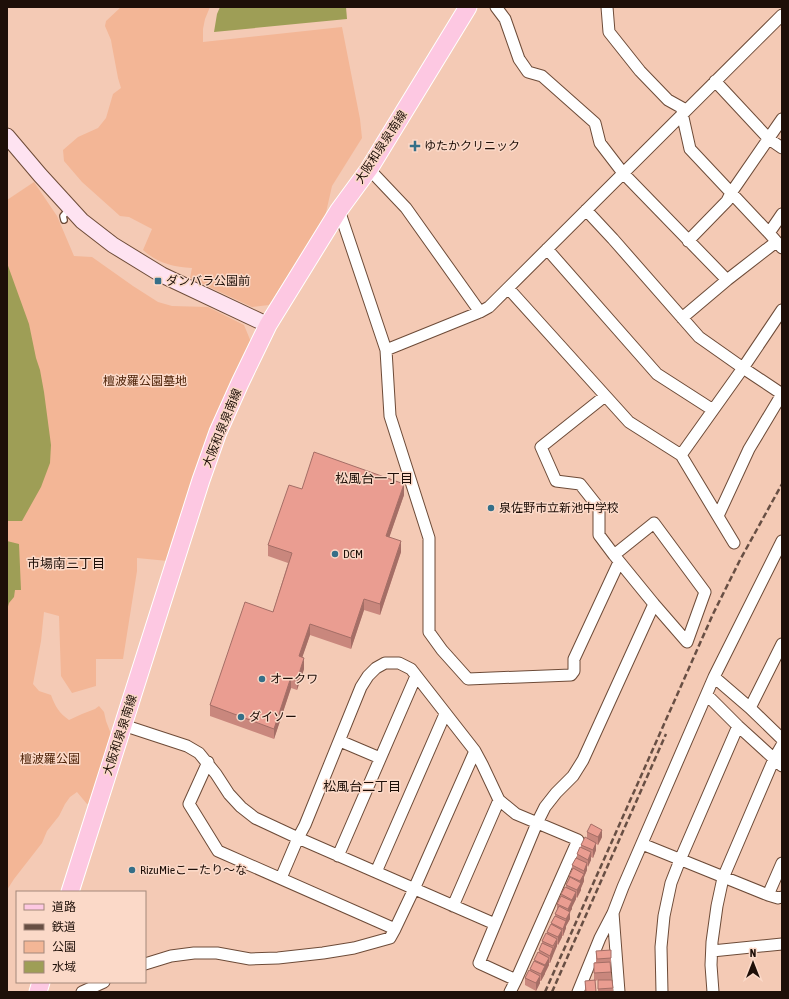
<svg xmlns="http://www.w3.org/2000/svg" width="789" height="999" viewBox="0 0 789 999" font-family="'Asap Condensed','Noto Sans JP',sans-serif">
<style>
.green{fill:#f3b696}
.water{fill:#9e9e56}
.lines{fill:none;stroke-linecap:round;stroke-linejoin:round}
.lane-casing{stroke:#6d4b38;stroke-width:8}
.street-casing{stroke:#6d4b38;stroke-width:13}
.secondary-casing{stroke:#6d4b38;stroke-width:17}
.primary-casing{stroke:#fff;stroke-width:19}
.lane{stroke:#fff;stroke-width:5.5}
.street{stroke:#fff;stroke-width:11}
.secondary{stroke:#fee3f1;stroke-width:15}
.primary{stroke:#fdc8e2;stroke-width:17}
.rail{stroke:#684f44;stroke-width:2.5;stroke-dasharray:6 3;stroke-linecap:butt}
.wall{fill:#c9877d}
.shaded-wall{fill:#a46e66}
.building{fill:#ea9d91;stroke:#a46e66}
.poi-dot{fill:#356f88;stroke:#fbd9c8;stroke-width:1.5}
.labels{text-anchor:middle;dominant-baseline:central;stroke-width:3;stroke-linejoin:round;paint-order:stroke}
.poi-label{font-size:12px;fill:#1e0f08;stroke:#fbd9c8;text-anchor:start}
.street-label{font-size:12px;fill:#1e0f08;stroke:#fbd9c8}
.park-label{font-size:12px;fill:#4d2207;stroke:#fbd9c8}
.neighbourhood-label{font-size:13px;fill:#1e0f08;stroke:#fbd9c8}
</style>
<rect width="100%" height="100%" fill="#f4cab5"/>
<path class="green" d="M121,7H210L205,19L203,29V42L342,27L360,119L362,138L332,186L325,217L269,305L252,307L190,278L192,268C172,267 158,263 143,250L152,229L129,217L120,216L82,182L64,161L63,150L78,137L98,128L106,118L113,94L121,88L118,78L112,46L111,40L105,26L106,21Z
M34,182L57,216L74,256L92,257L133,286L158,302L172,306L208,307L244,325L251,342L168,561L137,558V571L123,659H96V686L72,693L61,676L59,616L44,612L41,641L33,684L39,691L51,695C55,706 59,713 69,720L82,714L95,709L99,706L104,712L106,721L111,734L91,803L87,804L77,792L70,797L65,804L59,816L47,831L42,843L14,879L7,890V200Z"/>
<path class="water" d="M220,7H346L347,19L214,32L217,14Z
M7,263L29,324L36,358L40,370L44,392L51,445L50,463L41,487L22,521H7Z
M7,541L19,544L21,590H15L14,597L9,603L7,610Z"/>
<g class="lines">
<defs>
<path id="lane" d="M64,220L63,216L70,208"/>
<path id="street" d="M496,7L505,19L519,59L528,72L542,76L595,123L600,143L623,173L727,280
M607,7L609,32L640,71L668,100L686,110
M715,81L769,139L782,148
M682,113L690,149L769,233L782,248
M369,169L406,208L480,312
M339,210L386,350L390,416L429,538V632L442,650L468,679L571,675L574,671V659L619,562
M586,210L613,239L699,337L743,368L782,394
M769,233L782,214
M688,241L727,201L731,193L782,119
M547,249L657,374L713,410
M508,288L629,422L681,455L734,543
M682,318L727,280L776,242
M386,350L480,312L489,307L782,15
M605,396L541,447L556,481L580,484L599,508V535L614,555L654,604L687,642L705,592L654,523L614,555
M681,455L743,368L782,310
M718,516L749,449L782,394
M714,677L750,708L782,739
M707,695L738,726L782,766
M750,708L782,644
M123,725L187,746L199,753L216,774L229,794L241,807L255,818L298,838L495,924
M340,741L380,758
M208,762L189,804L218,851L395,929L414,889L475,751
M642,844L768,895L778,898L782,897
M338,856L416,676
M376,872L445,714
M281,878L298,838L305,825L361,687L368,676L376,668L385,663H399L411,669L475,751L482,764L499,800L516,814L578,840L516,980L510,992
M768,895L782,863
M453,906L499,800
M712,951L782,944
M145,964L171,956L194,953H217L250,959L278,958L323,953L354,948L390,938L395,929
M516,980L479,963L537,823L545,807L556,793L573,776L583,760L654,604
M82,992L104,982
M578,992L600,938L613,913
M619,992L613,913L623,887L714,677L782,541
M662,992L661,947L664,916L671,883L680,860L738,726
M713,992L711,965L712,942L717,906L723,878L774,759L782,745"/>
<path id="secondary" d="M7,136L40,175L82,221L113,245L162,275L268,325"/>
<path id="primary" d="M70,892L201,480L218,432L240,383L268,325L339,210L369,169L468,7
M38,992L41,982"/>
</defs>
<use href="#lane" class="lane-casing"/>
<use href="#street" class="street-casing"/>
<use href="#secondary" class="secondary-casing"/>
<use href="#primary" class="primary-casing"/>
<use href="#lane" class="lane"/>
<use href="#street" class="street"/>
<use href="#secondary" class="secondary"/>
<use href="#primary" class="primary"/>
<path class="rail" d="M545,992L713,614L740,560L782,484
M552,992L666,734"/>
</g>
<path class="wall" d="M302,489L404,495L389,537L401,552L380,615L364,610L351,649L310,635L302,657L304,669L297,690L291,688L274,739L210,716V705L273,612L288,563L268,556V545Z
M587,832L602,837L598,845L596,844V850L593,858L591,857V860L587,867V870L584,877V881L581,888V890L577,898L576,897V899L572,907V909L570,912V919L566,926V928L563,936H562V937L558,945L557,944V946L553,953V955L550,963H549V965L541,981H540V983L536,991L525,985V978L530,971V969L539,953V950L542,943V941L547,934V932L551,925V923L555,916V914L557,910V904L561,896V894L566,887V885L572,870V865L577,858V854L581,847V845L587,838Z
M596,951L611,958V980L613,988V992H598V980L595,981L596,992H585V981L594,980V963L596,962Z"/>
<path class="shaded-wall" d="M404,484V495L386,547V536Z
M401,541V552L380,615V604Z
M364,599V610L351,649V638Z
M310,624V635L299,667V656Z
M304,658V669L297,690V680Z
M291,677V688L274,739V729Z
M602,830V837L598,845V837Z
M596,843V850L593,858V850Z
M591,852V860L588,867V860Z
M587,863V870L584,877V881L581,888V890L577,898V890L580,884V881L584,875V871Z
M576,892V899L572,907V900Z
M572,901V909L570,912V919L566,926V919L568,915V909Z
M566,921V928L563,936V929Z
M562,930V937L558,945V937Z
M557,939V946L550,963V956Z
M549,958V965L545,973V965Z
M545,966V974L541,981V974Z
M540,976V983L536,991V983Z"/>
<path class="building" d="M314,452L404,484L386,536L401,541L380,604L364,599L351,638L310,624L299,656L304,658L297,680L291,677L274,729L210,705L245,602L273,612L292,553L268,545L289,485L302,489Z
M591,824L602,830L598,837L587,832Z
M585,837L596,843L593,850L581,845Z
M580,847L591,852L588,860L577,854Z
M576,858L587,863L584,871L572,865Z
M573,868L584,874L580,881L569,876Z
M570,877L581,883L577,890L566,885Z
M565,887L576,892L572,900L561,894Z
M561,896L572,901L568,909L557,904Z
M559,906L570,912L566,919L555,914Z
M555,916L566,921L563,929L551,923Z
M551,924L562,930L558,937L547,932Z
M546,933L557,939L553,946L542,941Z
M542,943L553,948L550,956L539,950Z
M611,950V958L597,959L596,951Z
M538,952L549,958L545,965L534,960Z
M534,961L545,966L541,974L530,969Z
M610,962L611,972L594,973V963Z
M529,970L540,976L536,983L525,978Z
M595,980L596,992H586L585,981Z
M598,980H612L613,988L598,989Z"/>
<g class="poi-dot">
<path d="M413 140h4v4h4v4h-4v4h-4v-4h-4v-4h4z"/>
<rect x="154" y="277" width="8" height="8" rx="2"/>
<circle cx="491" cy="508" r="4"/>
<circle cx="335" cy="554" r="4"/>
<circle cx="262" cy="679" r="4"/>
<circle cx="241" cy="717" r="4"/>
<circle cx="132" cy="870" r="4"/>
</g>
<g class="labels">
<g class="poi-label">
<text x="424" y="146">ゆたかクリニック</text>
<text x="166" y="281">ダンバラ公園前</text>
<text x="499" y="508">泉佐野市立新池中学校</text>
<text x="343" y="554">DCM</text>
<text x="270" y="679">オークワ</text>
<text x="249" y="717">ダイソー</text>
<text x="140" y="870">RizuMieこーたり～な</text>
</g>
<g class="street-label">
<text transform="translate(381 147) rotate(-57)">大阪和泉泉南線</text>
<text transform="translate(222 428) rotate(-68)">大阪和泉泉南線</text>
<text transform="translate(120 735) rotate(-72)">大阪和泉泉南線</text>
</g>
<g class="park-label">
<text x="145" y="381">檀波羅公園墓地</text>
<text x="50" y="759">檀波羅公園</text>
</g>
<g class="neighbourhood-label">
<text x="374" y="478">松風台一丁目</text>
<text x="66" y="563">市場南三丁目</text>
<text x="362" y="786">松風台二丁目</text>
</g>
</g>
<rect width="789" height="999" fill="none" stroke="#1e0f08" stroke-width="16"/>
<rect x="16" y="891" width="130" height="92" fill="#fbd9c8" stroke="#a3887b"/>
<rect x="24" y="904" width="20" height="6" fill="#fdc8e2" stroke="#a3887b"/>
<text x="52" y="911" font-size="12" fill="#1e0f08">道路</text>
<rect x="24" y="924" width="20" height="6" fill="#684f44" stroke="#a3887b"/>
<text x="52" y="931" font-size="12" fill="#1e0f08">鉄道</text>
<rect x="24" y="941" width="20" height="12" fill="#f3b696" stroke="#a3887b"/>
<text x="52" y="951" font-size="12" fill="#1e0f08">公園</text>
<rect x="24" y="961" width="20" height="12" fill="#9e9e56" stroke="#a3887b"/>
<text x="52" y="971" font-size="12" fill="#1e0f08">水域</text>
<g transform="translate(753 963)" stroke="#fbd9c8" stroke-width="3" paint-order="stroke">
<path d="M0-3L7 15L0 10L-7 15Z" fill="#1e0f08"/>
<text y="-6" font-size="11" font-weight="bold" text-anchor="middle" fill="#1e0f08">N</text>
</g>
</svg>
